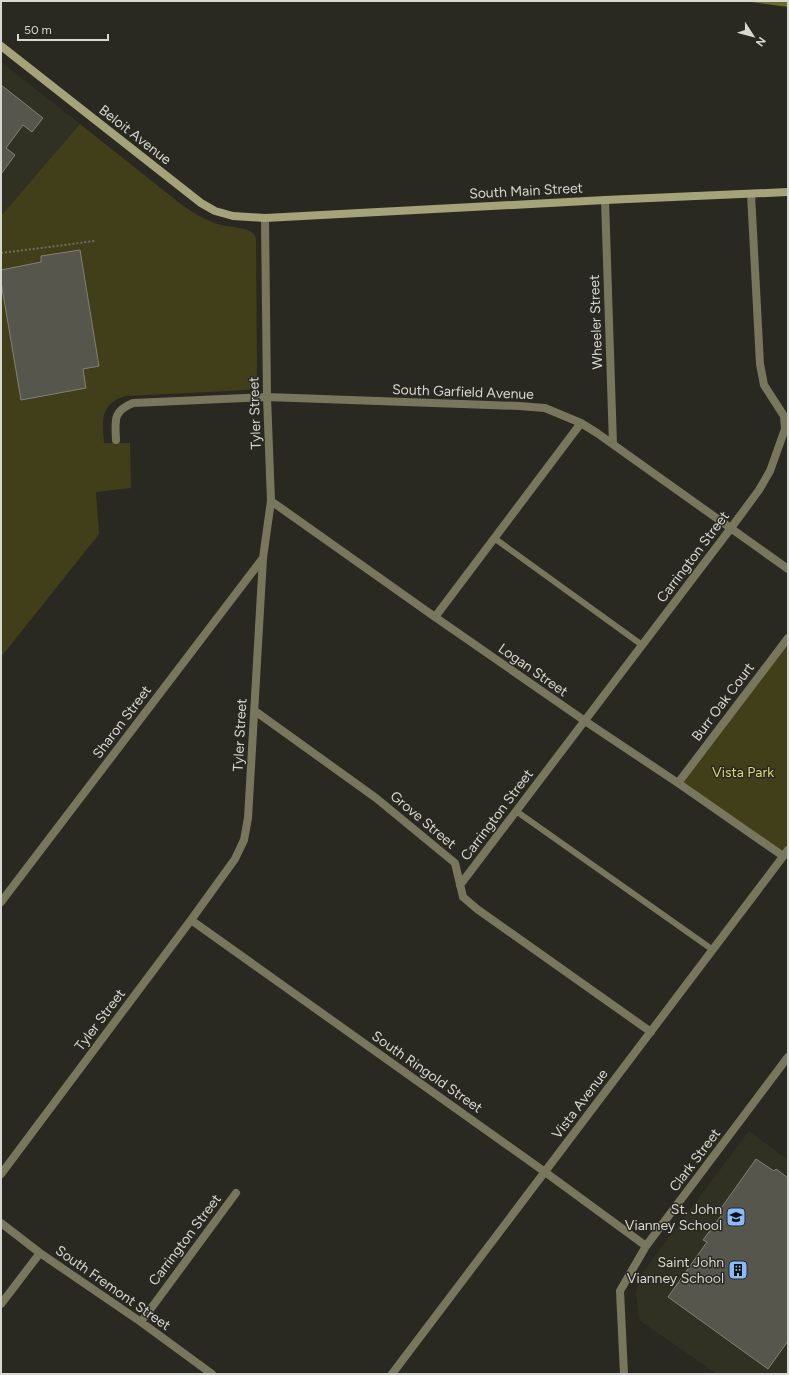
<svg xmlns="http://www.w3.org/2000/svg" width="789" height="1375" viewBox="0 0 789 1375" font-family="Figtree,sans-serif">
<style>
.built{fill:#313123}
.green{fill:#413f19}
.water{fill:#6d6a2c}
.building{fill:#56564d;stroke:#818177}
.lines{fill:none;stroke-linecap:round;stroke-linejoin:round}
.path{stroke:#6e6e67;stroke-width:2;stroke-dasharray:2 2;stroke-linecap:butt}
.service{stroke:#78775d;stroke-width:6}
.minor{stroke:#78775d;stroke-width:8}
.secondary{stroke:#a5a37a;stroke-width:8}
.labels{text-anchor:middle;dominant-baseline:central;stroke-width:3;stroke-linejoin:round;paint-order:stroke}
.street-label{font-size:14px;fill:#d8d8d2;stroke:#292921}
.park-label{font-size:14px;fill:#dbd77c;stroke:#292921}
.poi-label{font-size:14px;fill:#d8d8d2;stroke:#292921;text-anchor:end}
</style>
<rect width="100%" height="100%" fill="#292921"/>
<path class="built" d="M1,62L80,124L1,216Z
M749,1131L788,1160V1374H717L639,1320L636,1293L641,1275Z"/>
<path class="green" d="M80,124L182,205C194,213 206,221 221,225C232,228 245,226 254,234L256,239L257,381L254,388L247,390L126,396C100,403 102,421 104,443H130L131,488L96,492L99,534L1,657V216Z
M788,638V850L783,856L678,783Z"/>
<path class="water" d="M744,1H788V7Z"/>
<path class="building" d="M1,85L43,118L32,132L23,125L6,148L15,155L1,174Z
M80,250L99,366L83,369L86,388L21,400L1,282V270L41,262V256Z
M756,1159L774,1171L776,1169L788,1178V1341L768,1369L668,1297L707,1242L703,1240L723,1213L719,1211Z"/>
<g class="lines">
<path class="path" d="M1,253L95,241"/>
<path class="service" d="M494,538L642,645
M516,811L713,950"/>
<path class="minor" d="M605,200L613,444
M116,440C115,420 113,411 133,403L267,397L519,406L545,408L581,423L597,433L788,569
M271,501L435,617L585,721L678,783L783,856
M435,617L581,423
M255,711L376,798L455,863L463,897L477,909L651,1032
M678,783L788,638
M460,885L731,528L759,490L770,471L785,429L784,416L764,385L760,364L751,194
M1,902L263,558
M191,920L545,1172L646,1246
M1,1174L191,920L235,859L244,840L248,818L263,558L271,501L267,397L265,218
M1,1223L40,1253L141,1322L212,1374
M1,1304L40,1253
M141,1322L236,1193
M392,1374L788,850
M624,1374L620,1291L646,1246L788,1057"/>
<path class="secondary" d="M1,46L201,203L215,211L233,216L265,218L605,200L788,192"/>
</g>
<defs>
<symbol id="school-square" viewBox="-11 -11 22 22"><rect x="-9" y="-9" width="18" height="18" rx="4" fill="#89bafc" stroke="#292921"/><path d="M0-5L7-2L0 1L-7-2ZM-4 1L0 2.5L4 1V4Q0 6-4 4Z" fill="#111"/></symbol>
<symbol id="building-square" viewBox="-11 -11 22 22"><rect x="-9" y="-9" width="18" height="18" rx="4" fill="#89bafc" stroke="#292921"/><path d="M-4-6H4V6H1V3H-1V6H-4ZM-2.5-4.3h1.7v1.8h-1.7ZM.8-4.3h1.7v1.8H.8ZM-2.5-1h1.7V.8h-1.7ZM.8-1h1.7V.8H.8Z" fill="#111"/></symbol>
</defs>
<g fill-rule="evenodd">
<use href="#school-square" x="725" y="1206" width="22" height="22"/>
<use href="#building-square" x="727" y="1259" width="22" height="22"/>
</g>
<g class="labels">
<g class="street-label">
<text transform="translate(135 135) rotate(38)">Beloit Avenue</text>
<text transform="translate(526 191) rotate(-3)">South Main Street</text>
<text transform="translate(596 322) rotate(-92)">Wheeler Street</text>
<text transform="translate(463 392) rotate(2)">South Garfield Avenue</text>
<text transform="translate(255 413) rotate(-92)">Tyler Street</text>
<text transform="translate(693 557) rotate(-53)">Carrington Street</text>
<text transform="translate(533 670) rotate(35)">Logan Street</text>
<text transform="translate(723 702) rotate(-53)">Burr Oak Court</text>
<text transform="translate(122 722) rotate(-53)">Sharon Street</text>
<text transform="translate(240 735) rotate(-87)">Tyler Street</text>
<text transform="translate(497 815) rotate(-53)">Carrington Street</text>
<text transform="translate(423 820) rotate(40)">Grove Street</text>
<text transform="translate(100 1020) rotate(-53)">Tyler Street</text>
<text transform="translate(427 1072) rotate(35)">South Ringold Street</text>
<text transform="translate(580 1104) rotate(-53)">Vista Avenue</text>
<text transform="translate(695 1160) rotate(-53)">Clark Street</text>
<text transform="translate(185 1240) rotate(-53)">Carrington Street</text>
<text transform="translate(113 1288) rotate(35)">South Fremont Street</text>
</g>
<g class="park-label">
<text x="743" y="772">Vista Park</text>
</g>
<g class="poi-label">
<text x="722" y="1209">St. John<tspan x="722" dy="16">Vianney School</tspan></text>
<text x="724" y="1262">Saint John<tspan x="724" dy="16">Vianney School</tspan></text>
</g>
</g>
<rect width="789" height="1375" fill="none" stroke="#d8d8d2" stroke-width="4"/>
<g transform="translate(753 36) rotate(126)" stroke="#292921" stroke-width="3" paint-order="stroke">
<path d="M0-3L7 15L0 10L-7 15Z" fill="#d8d8d2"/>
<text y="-6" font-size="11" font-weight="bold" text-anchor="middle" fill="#d8d8d2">N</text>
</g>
<path d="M18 34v6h90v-6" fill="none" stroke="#d8d8d2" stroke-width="2"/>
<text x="24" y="34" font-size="12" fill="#d8d8d2" stroke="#292921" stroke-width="3" paint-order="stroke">50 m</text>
</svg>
